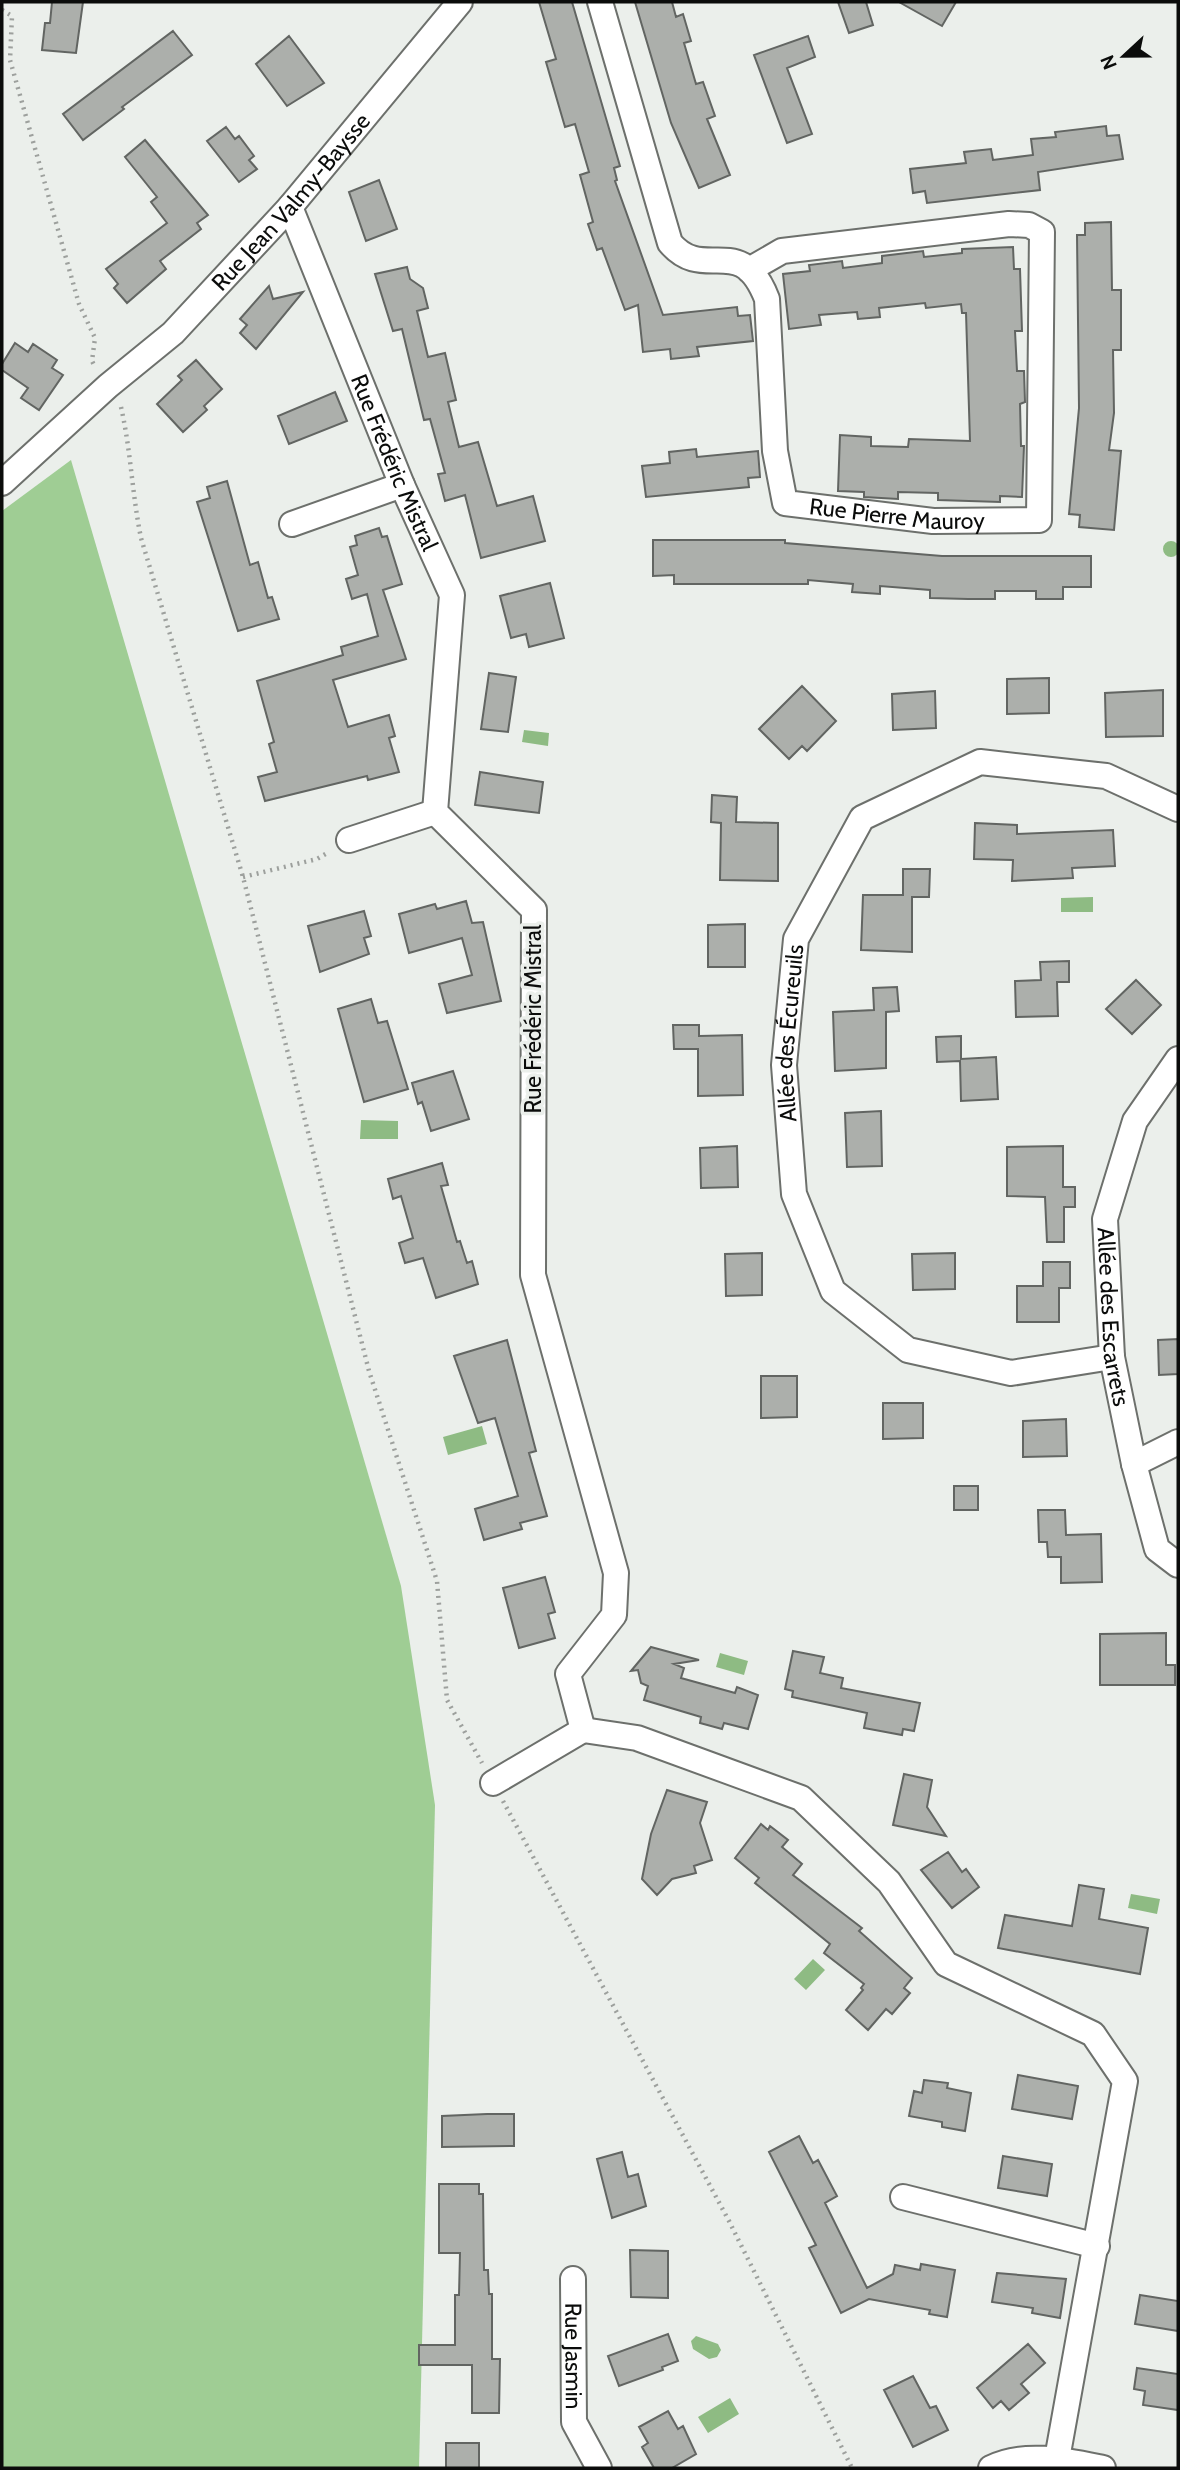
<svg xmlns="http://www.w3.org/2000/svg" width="1180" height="2470" viewBox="0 0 1180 2470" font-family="Cabin,sans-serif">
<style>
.forest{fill:#9fcd94}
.water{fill:#8ebb83}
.building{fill:#acafab;stroke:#626562;stroke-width:2}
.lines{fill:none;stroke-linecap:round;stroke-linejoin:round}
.minor-casing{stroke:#6d706c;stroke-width:28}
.path{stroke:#9da09d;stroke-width:4.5;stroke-dasharray:2 5;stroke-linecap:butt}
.minor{stroke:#fff;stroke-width:24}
.labels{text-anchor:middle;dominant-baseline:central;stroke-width:7;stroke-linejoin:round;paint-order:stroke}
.street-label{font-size:23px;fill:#0b0c0b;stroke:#ebefeb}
</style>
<rect width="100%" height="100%" fill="#ebefeb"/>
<path class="forest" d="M71,460L401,1586L435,1805L419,2468H2V511Z"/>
<path class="water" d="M1163 549a8 8 0 1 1 16 0a8 8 0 1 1-16 0Z
M524,730L549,733L548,746L522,742Z
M1093,897V912H1061V898Z
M361,1120L398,1121V1139H360Z
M482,1426L487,1444L448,1455L443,1437Z
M720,1653L748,1661L744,1675L716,1667Z
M1131,1894L1160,1899L1157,1914L1128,1908Z
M813,1959L825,1970L806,1990L794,1979Z
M696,2336L718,2344L721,2350L717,2357L709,2359L693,2349L691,2341Z
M730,2398L739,2414L708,2433L698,2417Z"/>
<path class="building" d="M52,2H83L76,53L42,50L45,23H50Z
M539,2H572L620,166L614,168L617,180L615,181L663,315L737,307L738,316L750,315L753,341L697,347L699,356L671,359L670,349L643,352L638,305L625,310L602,248L597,250L588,224L593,222L580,175L589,172L575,124L565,127L546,62L556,59Z
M635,2H672L676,17L683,14L691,41L684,43L696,84L703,82L715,116L707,119L730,175L699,188L671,123Z
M838,2H866L873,25L849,33Z
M899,2H956L942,26Z
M173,31L192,55L122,107L124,109L83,140L63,114Z
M289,36L324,83L287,106L256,64Z
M808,36L815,57L787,68L812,134L787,143L754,55Z
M1106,126L1107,136L1119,135L1123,159L1038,172L1040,190L927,203L925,191L913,193L910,169L966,163L964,152L991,149L993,160L1033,155L1031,139L1056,137L1055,132Z
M226,127L235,139L239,136L254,156L249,160L257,169L239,182L207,141Z
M145,140L208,215L197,223L201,229L160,261L166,269L127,303L114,288L118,284L106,269L167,223L151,202L157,197L125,157Z
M379,180L397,229L366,241L349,192Z
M1111,222L1112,290H1121V350H1113L1114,413L1109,450L1121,451L1114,530L1079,527L1080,515L1069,514L1079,408L1077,235H1085V223Z
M1013,247L1014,269H1020L1022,331H1015L1017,371H1024L1025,402L1020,404L1021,446H1024L1022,497L1000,496V502L938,500V493L898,492V499L864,497V492L838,491L840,435L871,437V446L908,447L909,439L970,441L966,313H962L961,304L926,308L925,303L879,308L880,317L858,319L857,312L819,315L821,325L789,329L783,274L810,271L809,265L842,261L843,268L882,263V256L923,251L924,257L962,253V249Z
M407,267L410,279L423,288L428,308L417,311L428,357L445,353L456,400L448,402L459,447L478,442L497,506L533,496L545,541L481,558L465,495L445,501L438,474L445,473L430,419L424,420L402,329L393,331L375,274Z
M269,286L273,299L303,292L256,349L240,333L247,325L240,319Z
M15,343L28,352L33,344L57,360L52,368L63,375L39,410L21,398L28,388L2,370V364Z
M196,360L222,389L204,406L207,410L183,432L157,404L182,380L178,376Z
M335,392L347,421L289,444L278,416Z
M696,449L697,457L758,451L760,477L748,478L749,487L646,497L642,466L670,463L669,452Z
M227,481L250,565L258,562L268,598L272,597L279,619L238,631L197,502L210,498L207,487Z
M379,528L382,537L387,536L402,584L383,590L406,659L333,680L348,727L389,715L395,736L389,738L399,772L368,780L367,776L265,801L258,777L277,772L269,744L274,742L257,681L343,655L341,647L378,636L367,594L352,599L346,579L358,575L350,547L357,545L355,536Z
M653,540H785V543L942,556H1091V587H1063V599H1036V591H995V599H968L930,598V590L880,586V594L852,592L853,584L808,580V584H674V575L653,576Z
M550,583L564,638L529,647L526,634L511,638L500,596Z
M489,673L516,677L508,732L481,729Z
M1049,678V713L1007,714V679Z
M802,686L836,721L807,751L802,746L789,759L759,729Z
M1163,690V736L1106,737L1105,693Z
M935,691L936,728L893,730L892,694Z
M480,772L543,782L539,813L475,805Z
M712,795L737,797L736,822L778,823V881L720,880L721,823L711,822Z
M975,823L1017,825V834L1113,830L1115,866L1072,868L1073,878L1012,881L1013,860L974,859Z
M903,869H930L929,897H912V952L861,950L863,895H903Z
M466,901L472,923L483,922L501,1001L447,1013L439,984L472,975L462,938L409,953L399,914L435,904L437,909Z
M364,911L371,936L364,938L369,954L320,972L308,926Z
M745,924V967H708V925Z
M1069,961V982H1057L1058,1016L1016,1017L1015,981L1041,980L1040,962Z
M1136,980L1161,1005L1132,1034L1106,1009Z
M897,987L899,1011L886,1012V1068L835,1071L833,1012L874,1010L873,988Z
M371,999L378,1023L387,1021L408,1089L364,1102L338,1009Z
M673,1025H699V1036L742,1035L743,1095L698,1096V1049H674Z
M961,1036V1059L996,1057L998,1099L961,1101L960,1061L937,1062L936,1037Z
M453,1071L469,1119L431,1131L422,1102L418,1104L412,1083Z
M881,1111L882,1166L847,1167L845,1113Z
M737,1146L738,1187L701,1188L700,1148Z
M1063,1146V1187H1075V1207H1064V1242H1047L1045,1197L1007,1196V1147Z
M442,1163L448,1185L441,1186L457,1242L460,1241L467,1263L472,1261L478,1284L436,1298L423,1258L405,1263L399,1243L413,1238L401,1196L393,1199L388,1179Z
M762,1253V1295L726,1296L725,1254Z
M955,1253V1289L913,1290L912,1254Z
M1043,1262H1070V1288H1059V1322H1017V1286H1043Z
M1178,1339V1374L1159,1375L1158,1340Z
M507,1340L536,1451L529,1453L547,1516L520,1523L522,1529L484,1540L475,1509L518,1496L495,1418L478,1423L454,1356Z
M761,1376H797V1417L761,1418Z
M883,1403H923V1438L883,1439Z
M1066,1419L1067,1456L1023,1457V1421Z
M954,1486H978V1510H954Z
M1038,1510H1065L1066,1535L1101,1534L1102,1582L1061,1583V1557H1048L1047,1542H1039Z
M545,1577L555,1612L548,1614L555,1638L519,1648L503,1588Z
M1166,1633V1665H1175V1685H1100V1634Z
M651,1647L699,1660L674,1664L684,1668L681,1678L735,1693L737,1687L758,1695L748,1729L724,1723L722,1729L700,1723L701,1717L644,1700L648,1686L641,1683L638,1670L631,1671Z
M793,1651L824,1657L820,1673L843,1678L841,1688L920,1703L914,1731L903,1729L902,1735L864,1728L867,1713L792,1697L793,1691L785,1689Z
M904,1774L932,1780L927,1807L946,1836L893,1825Z
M667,1790L707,1802L700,1823L712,1860L694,1866L696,1873L672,1879L657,1895L642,1879L651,1834Z
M761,1824L768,1830L770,1826L788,1840L782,1847L802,1864L793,1875L862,1928L859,1931L912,1978L904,1988L910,1993L892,2014L886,2009L868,2030L846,2010L863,1990L861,1988L864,1984L824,1953L830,1944L755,1883L759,1878L735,1858Z
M948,1852L962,1872L966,1869L979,1887L952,1908L921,1870Z
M1079,1885L1104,1889L1099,1919L1148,1928L1140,1974L998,1948L1005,1915L1072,1926Z
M1018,2075L1078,2086L1072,2119L1012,2109Z
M924,2080L948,2083L947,2088L971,2093L965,2131L942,2127V2122L909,2116L914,2091L922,2093Z
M487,2114H514V2146L442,2147V2116Z
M799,2136L813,2163L818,2160L837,2196L825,2203L867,2288L893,2274L895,2265L920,2270L921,2264L955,2270L947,2317L929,2314L930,2310L869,2299L841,2313L809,2248L816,2245L769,2152Z
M622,2152L628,2177L638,2174L646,2206L612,2218L597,2159Z
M1003,2156L1052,2164L1047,2196L998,2188Z
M439,2184H479V2194H483L484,2270H488L489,2294H492V2359H500L499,2413H472V2365H419V2345H455V2295H459L460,2253H439Z
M630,2250L668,2251V2298L631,2297Z
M997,2273L1066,2279L1060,2318L1032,2313L1033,2308L992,2302Z
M1140,2295L1178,2301V2331L1135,2324Z
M668,2334L678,2361L662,2367L663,2370L619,2386L608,2356Z
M1028,2344L1045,2363L1021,2384L1029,2393L1009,2410L1001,2401L993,2408L977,2388Z
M1137,2368L1178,2374V2410L1143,2405L1145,2391L1134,2389Z
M913,2376L930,2408L936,2406L948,2430L913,2447L884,2390Z
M668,2411L678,2429L683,2426L696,2454L672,2468H654L642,2447L648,2443L639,2427Z
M446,2443H479V2468H446Z"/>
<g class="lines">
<defs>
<g id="minor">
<path id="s1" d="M600,2L670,243C705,284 740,230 767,299L775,451L785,503L933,521L1039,520L1042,232L1029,225L1009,224L782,251L749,270"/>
<path id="s2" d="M290,207L402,485L452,595L435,812L534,910L533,1275L616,1573L614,1615L568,1674L583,1730L493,1783"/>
<path id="s3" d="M2,483L108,386L173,333L290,207L460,2"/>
<path d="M292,524L402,485"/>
<path d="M349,840L435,812"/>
<path id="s4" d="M1178,1059L1135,1121L1105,1219L1112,1357L1134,1464L1157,1549L1178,1565"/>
<path id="s5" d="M1112,1357L1011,1373L908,1350L833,1291L794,1194L784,1065L796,939L862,818L980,762L1106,776L1178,809"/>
<path d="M1134,1464L1178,1442"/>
<path d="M583,1730L637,1738L801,1798L889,1882L946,1964L1093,2034L1125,2081L1057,2459"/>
<path d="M903,2197L1097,2246"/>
<path id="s6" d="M573,2279L574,2422L599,2468"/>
<path d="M991,2468C1024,2451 1068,2461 1103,2468"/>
</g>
</defs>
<use href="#minor" class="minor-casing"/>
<path class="path" d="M2,10L12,16L10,60L79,304L95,338L92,361L95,367
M121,407C131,451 132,494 141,538L243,877L369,1371L437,1581L447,1700L482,1763
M243,877L317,859L329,852
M503,1801L729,2221L852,2468"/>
<use href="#minor" class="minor"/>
</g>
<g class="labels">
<g class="street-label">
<text stroke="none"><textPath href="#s3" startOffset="404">Rue Jean Valmy-Baysse</textPath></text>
<text stroke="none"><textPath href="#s2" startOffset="276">Rue Frédéric Mistral</textPath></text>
<text stroke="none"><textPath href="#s1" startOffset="690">Rue Pierre Mauroy</textPath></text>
<text transform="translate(533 1019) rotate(-90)">Rue Frédéric Mistral</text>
<text stroke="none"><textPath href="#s5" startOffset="569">Allée des Écureuils</textPath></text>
<text stroke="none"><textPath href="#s4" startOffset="276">Allée des Escarrets</textPath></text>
<text stroke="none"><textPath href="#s6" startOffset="77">Rue Jasmin</textPath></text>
</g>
</g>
<rect width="1180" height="2470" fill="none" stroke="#0b0c0b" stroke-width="7"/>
<g transform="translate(1124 56) rotate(248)" stroke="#ebefeb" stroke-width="5" paint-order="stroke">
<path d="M0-5L12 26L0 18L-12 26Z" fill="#0b0c0b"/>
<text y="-10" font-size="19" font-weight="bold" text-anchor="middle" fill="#0b0c0b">N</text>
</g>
</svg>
